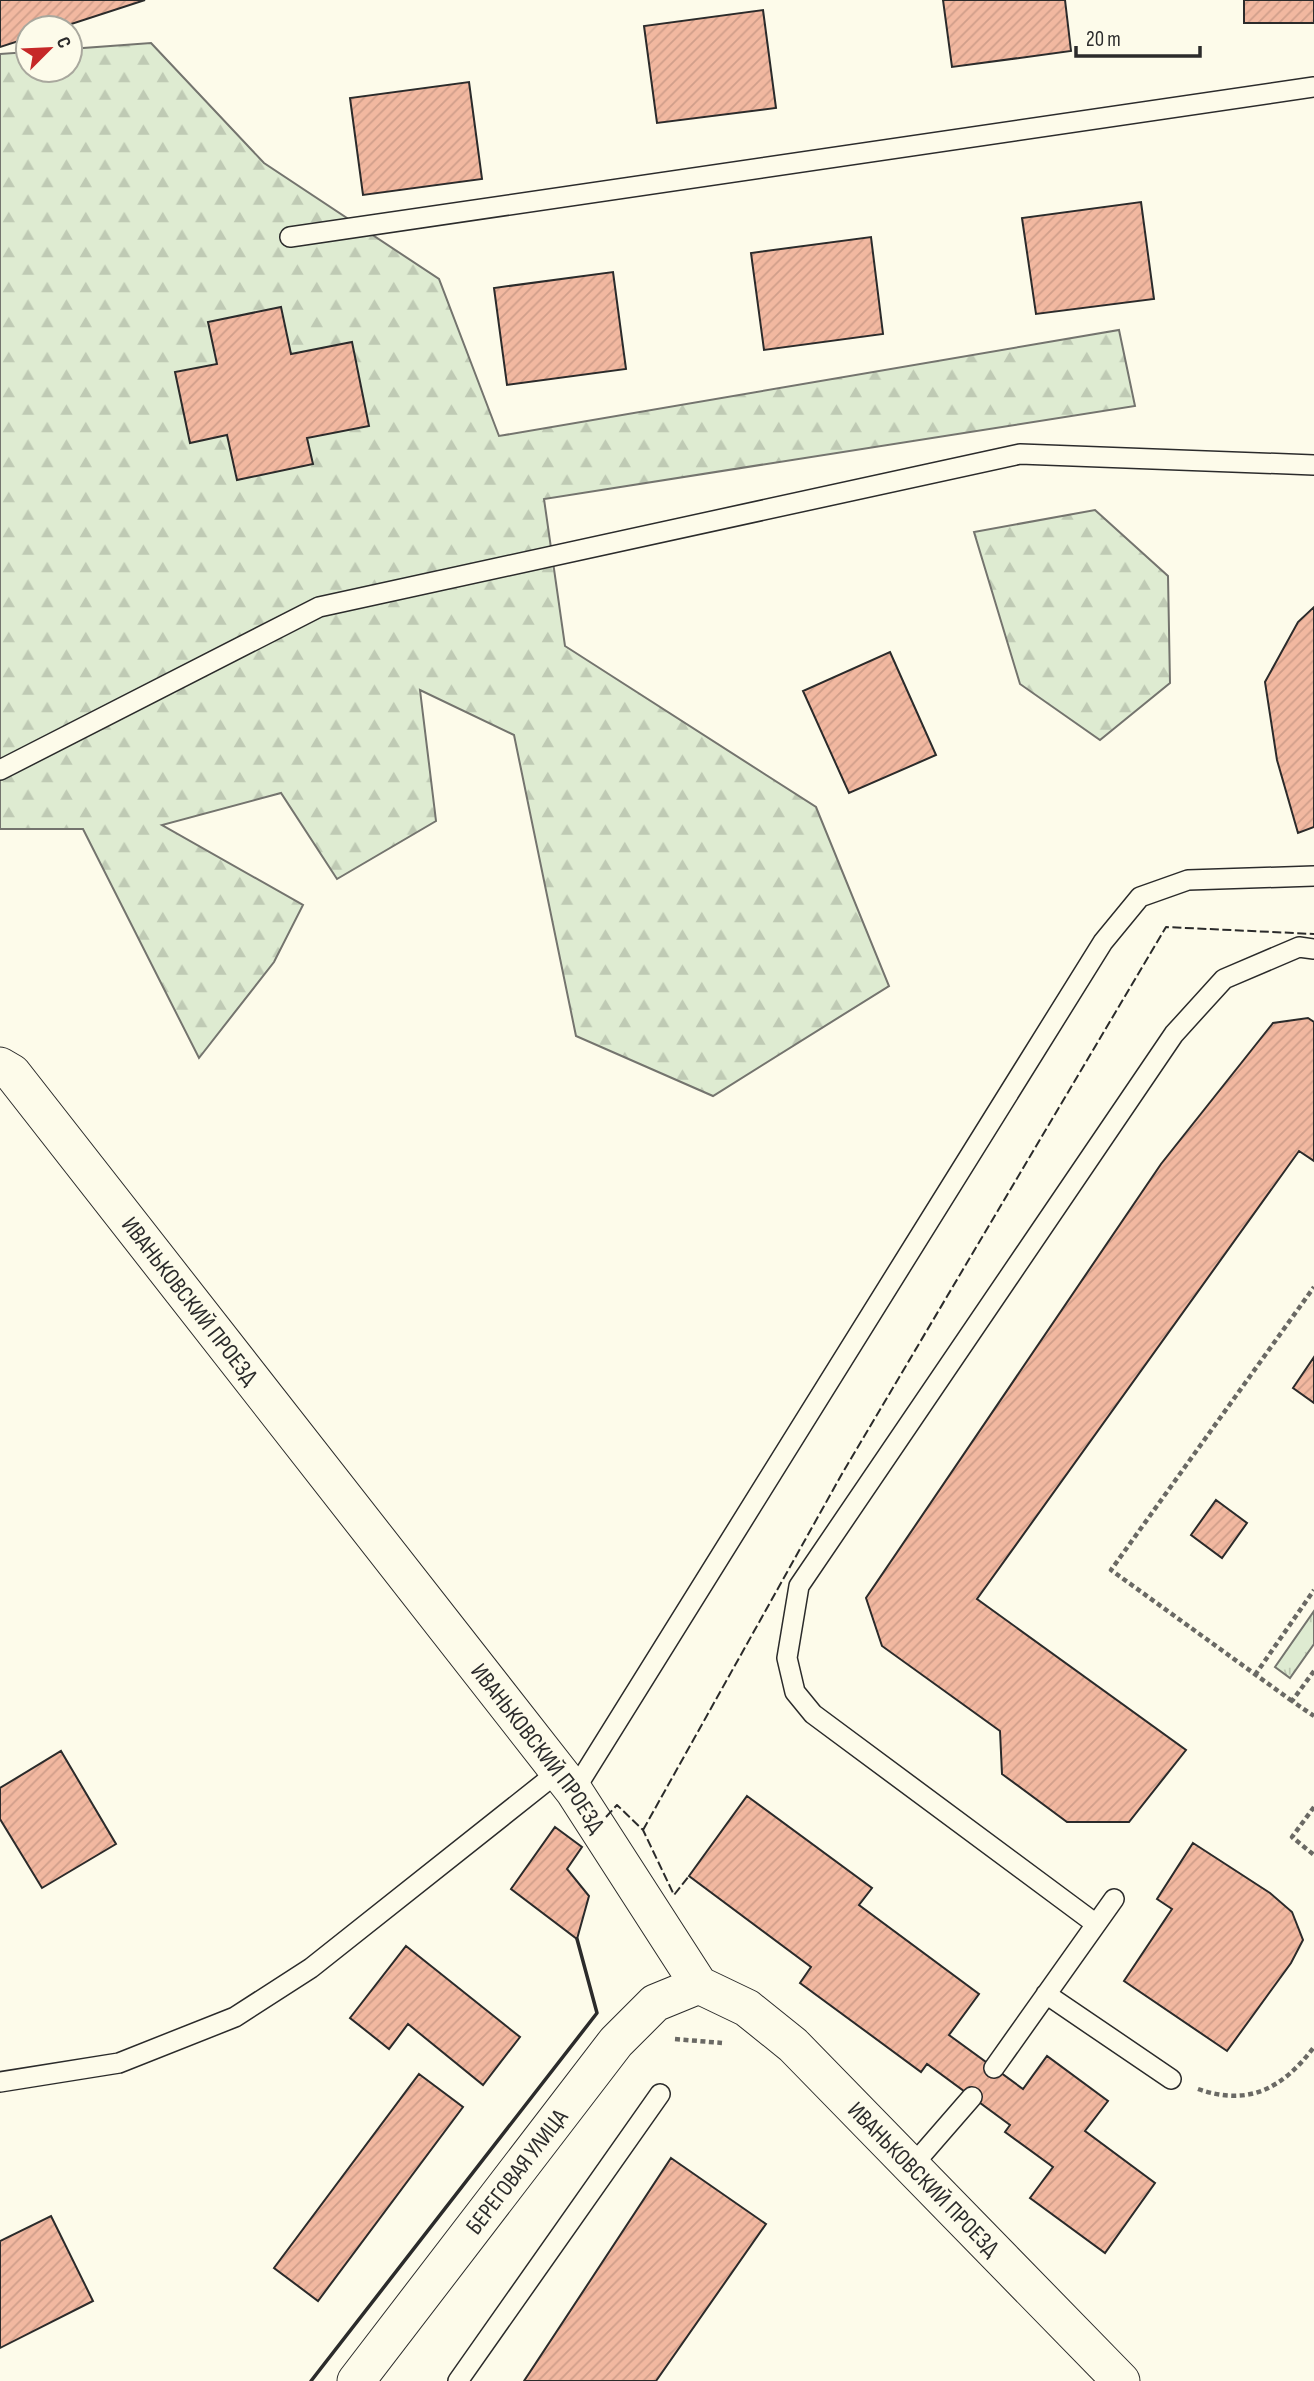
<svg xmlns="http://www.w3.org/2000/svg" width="1314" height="2381" viewBox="0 0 1314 2381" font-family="'Sofia Sans Condensed',sans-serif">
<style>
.grass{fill:url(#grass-tufts);stroke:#74746e;stroke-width:2}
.forest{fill:url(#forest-firs);stroke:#74746e;stroke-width:2}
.building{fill:url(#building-hatch);stroke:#2b2b2b;stroke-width:2}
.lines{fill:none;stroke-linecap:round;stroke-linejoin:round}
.lane-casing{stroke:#2b2b2b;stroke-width:22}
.street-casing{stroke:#2b2b2b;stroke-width:39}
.path{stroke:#6a6964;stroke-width:4.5;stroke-dasharray:5 3.5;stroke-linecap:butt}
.lane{stroke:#fdfbea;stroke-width:19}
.street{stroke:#fdfbea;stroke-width:37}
.fence{stroke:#2b2b2b;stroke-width:2;stroke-dasharray:9 3.5;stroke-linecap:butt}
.wall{stroke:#2b2b2b;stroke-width:3.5}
.labels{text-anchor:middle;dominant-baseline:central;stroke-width:5;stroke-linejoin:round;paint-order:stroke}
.street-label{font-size:24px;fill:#2b2b2b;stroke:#fdfbea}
</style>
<defs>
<pattern id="grass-tufts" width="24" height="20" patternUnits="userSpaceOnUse" patternTransform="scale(1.75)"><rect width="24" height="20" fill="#deebd1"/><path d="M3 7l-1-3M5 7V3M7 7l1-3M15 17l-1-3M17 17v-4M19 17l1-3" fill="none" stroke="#bfcab4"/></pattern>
<pattern id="forest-firs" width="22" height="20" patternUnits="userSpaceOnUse" patternTransform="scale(1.75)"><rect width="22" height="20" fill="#deebd1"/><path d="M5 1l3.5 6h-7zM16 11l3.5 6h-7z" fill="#bfcab4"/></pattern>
<pattern id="building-hatch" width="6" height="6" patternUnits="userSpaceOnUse" patternTransform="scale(1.75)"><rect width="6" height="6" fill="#f2b8a0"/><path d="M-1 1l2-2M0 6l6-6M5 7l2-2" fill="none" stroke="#d09e8a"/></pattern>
</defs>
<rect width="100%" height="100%" fill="#fdfbea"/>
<path class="grass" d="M1314,1611V1644L1290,1678L1275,1667Z"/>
<path class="forest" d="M151,43L264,163L439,279L499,436L1119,330L1135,406L544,499L565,646L816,807L889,986L713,1096L576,1036L514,735L420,690L436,821L337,879L281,793L162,825L303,905L274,962L199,1058L83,829H0V54L28,52V70H70V49Z
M1095,510L1168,576L1170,683L1100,740L1020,684L974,532Z"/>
<path class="building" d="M0,0H145L59,28H28V38L0,47Z
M943,0H1065L1071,51L952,67Z
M1244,0H1314V23H1244Z
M763,10L776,108L657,123L644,26Z
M469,82L482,179L363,195L350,98Z
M1141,202L1154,299L1036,314L1022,218Z
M871,237L883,334L764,350L751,253Z
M613,272L626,369L507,385L494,288Z
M281,307L291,354L352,342L369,426L307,438L313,464L237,480L227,435L190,443L175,372L217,364L208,322Z
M1314,607V827L1298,833L1277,760L1265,682L1298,622Z
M890,652L936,755L849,793L803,691Z
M1308,1018L1314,1022V1161L1299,1151L977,1599L1186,1750L1129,1822H1067L1002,1774L1000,1731L882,1646L866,1598L1161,1164L1273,1023Z
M1314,1357V1403L1293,1388Z
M1216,1500L1247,1523L1222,1558L1191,1535Z
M61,1751L116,1844L42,1888L0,1819V1788Z
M747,1796L872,1888L859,1905L979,1994L949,2035L1023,2089L1047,2056L1108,2101L1085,2131L1155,2183L1105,2253L1030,2198L1053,2167L1005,2132L1010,2125L927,2064L921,2072L800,1983L811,1967L689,1876Z
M555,1827L582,1847L567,1869L589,1896L577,1939L511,1889Z
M1193,1843L1270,1893L1292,1912L1303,1940L1291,1963L1227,2051L1124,1981L1172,1909L1157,1899Z
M406,1946L520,2037L483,2085L408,2024L389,2049L350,2018Z
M419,2074L463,2107L318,2301L274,2268Z
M671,2158L766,2224L656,2381H524Z
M51,2216L93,2301L0,2348V2241Z"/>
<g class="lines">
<defs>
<path id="lane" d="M290,237L1314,87
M0,770L319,607L1020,454L1314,465
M574,1791L1103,942L1140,897L1188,880L1314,876
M1096,1924L813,1714L795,1692L787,1658L799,1586L1174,1034L1224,979L1299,947L1314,949
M1046,1994L1171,2079
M994,2068L1114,1899
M0,2082L119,2063L235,2017L311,1968L558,1772
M912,2166L972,2097
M458,2381L660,2094"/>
<g id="street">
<path id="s1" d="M0,1066L12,1073L574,1791L699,1985L747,2008L793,2045L1121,2381"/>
<path id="s2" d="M356,2381L616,2042L655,2003L699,1985"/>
</g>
</defs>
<use href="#lane" class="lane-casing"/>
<use href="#street" class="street-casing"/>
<path class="path" d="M1314,1671L1292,1701L1314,1716
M1255,1675L1314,1590
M1292,1701L1111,1570L1314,1287
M1314,1807L1292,1837L1314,1855
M675,2039L722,2043
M1198,2089C1249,2107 1283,2088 1314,2047"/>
<use href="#lane" class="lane"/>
<use href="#street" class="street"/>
<path class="fence" d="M606,1817L617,1805L643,1830L674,1895L689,1876
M643,1830L843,1472L1166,927L1314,934"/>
<path class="wall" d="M311,2381L597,2013L577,1939"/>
</g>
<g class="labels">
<g class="street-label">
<text stroke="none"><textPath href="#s1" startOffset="303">ИВАНЬКОВСКИЙ ПРОЕЗД</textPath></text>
<text stroke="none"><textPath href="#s1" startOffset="870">ИВАНЬКОВСКИЙ ПРОЕЗД</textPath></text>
<text stroke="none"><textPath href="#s2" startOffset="264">БЕРЕГОВАЯ УЛИЦА</textPath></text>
<text stroke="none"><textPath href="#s1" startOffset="1456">ИВАНЬКОВСКИЙ ПРОЕЗД</textPath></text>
</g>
</g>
<g transform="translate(49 49) rotate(66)"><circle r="33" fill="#fdfbea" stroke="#a9a89e" stroke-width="2"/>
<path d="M0-5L12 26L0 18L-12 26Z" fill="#c62828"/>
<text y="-10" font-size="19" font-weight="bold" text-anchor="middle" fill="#2b2b2b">С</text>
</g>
<path d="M1076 46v10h124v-10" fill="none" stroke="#2b2b2b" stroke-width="3.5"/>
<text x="1086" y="46" font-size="21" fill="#2b2b2b" stroke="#fdfbea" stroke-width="5" paint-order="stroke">20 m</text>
</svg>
